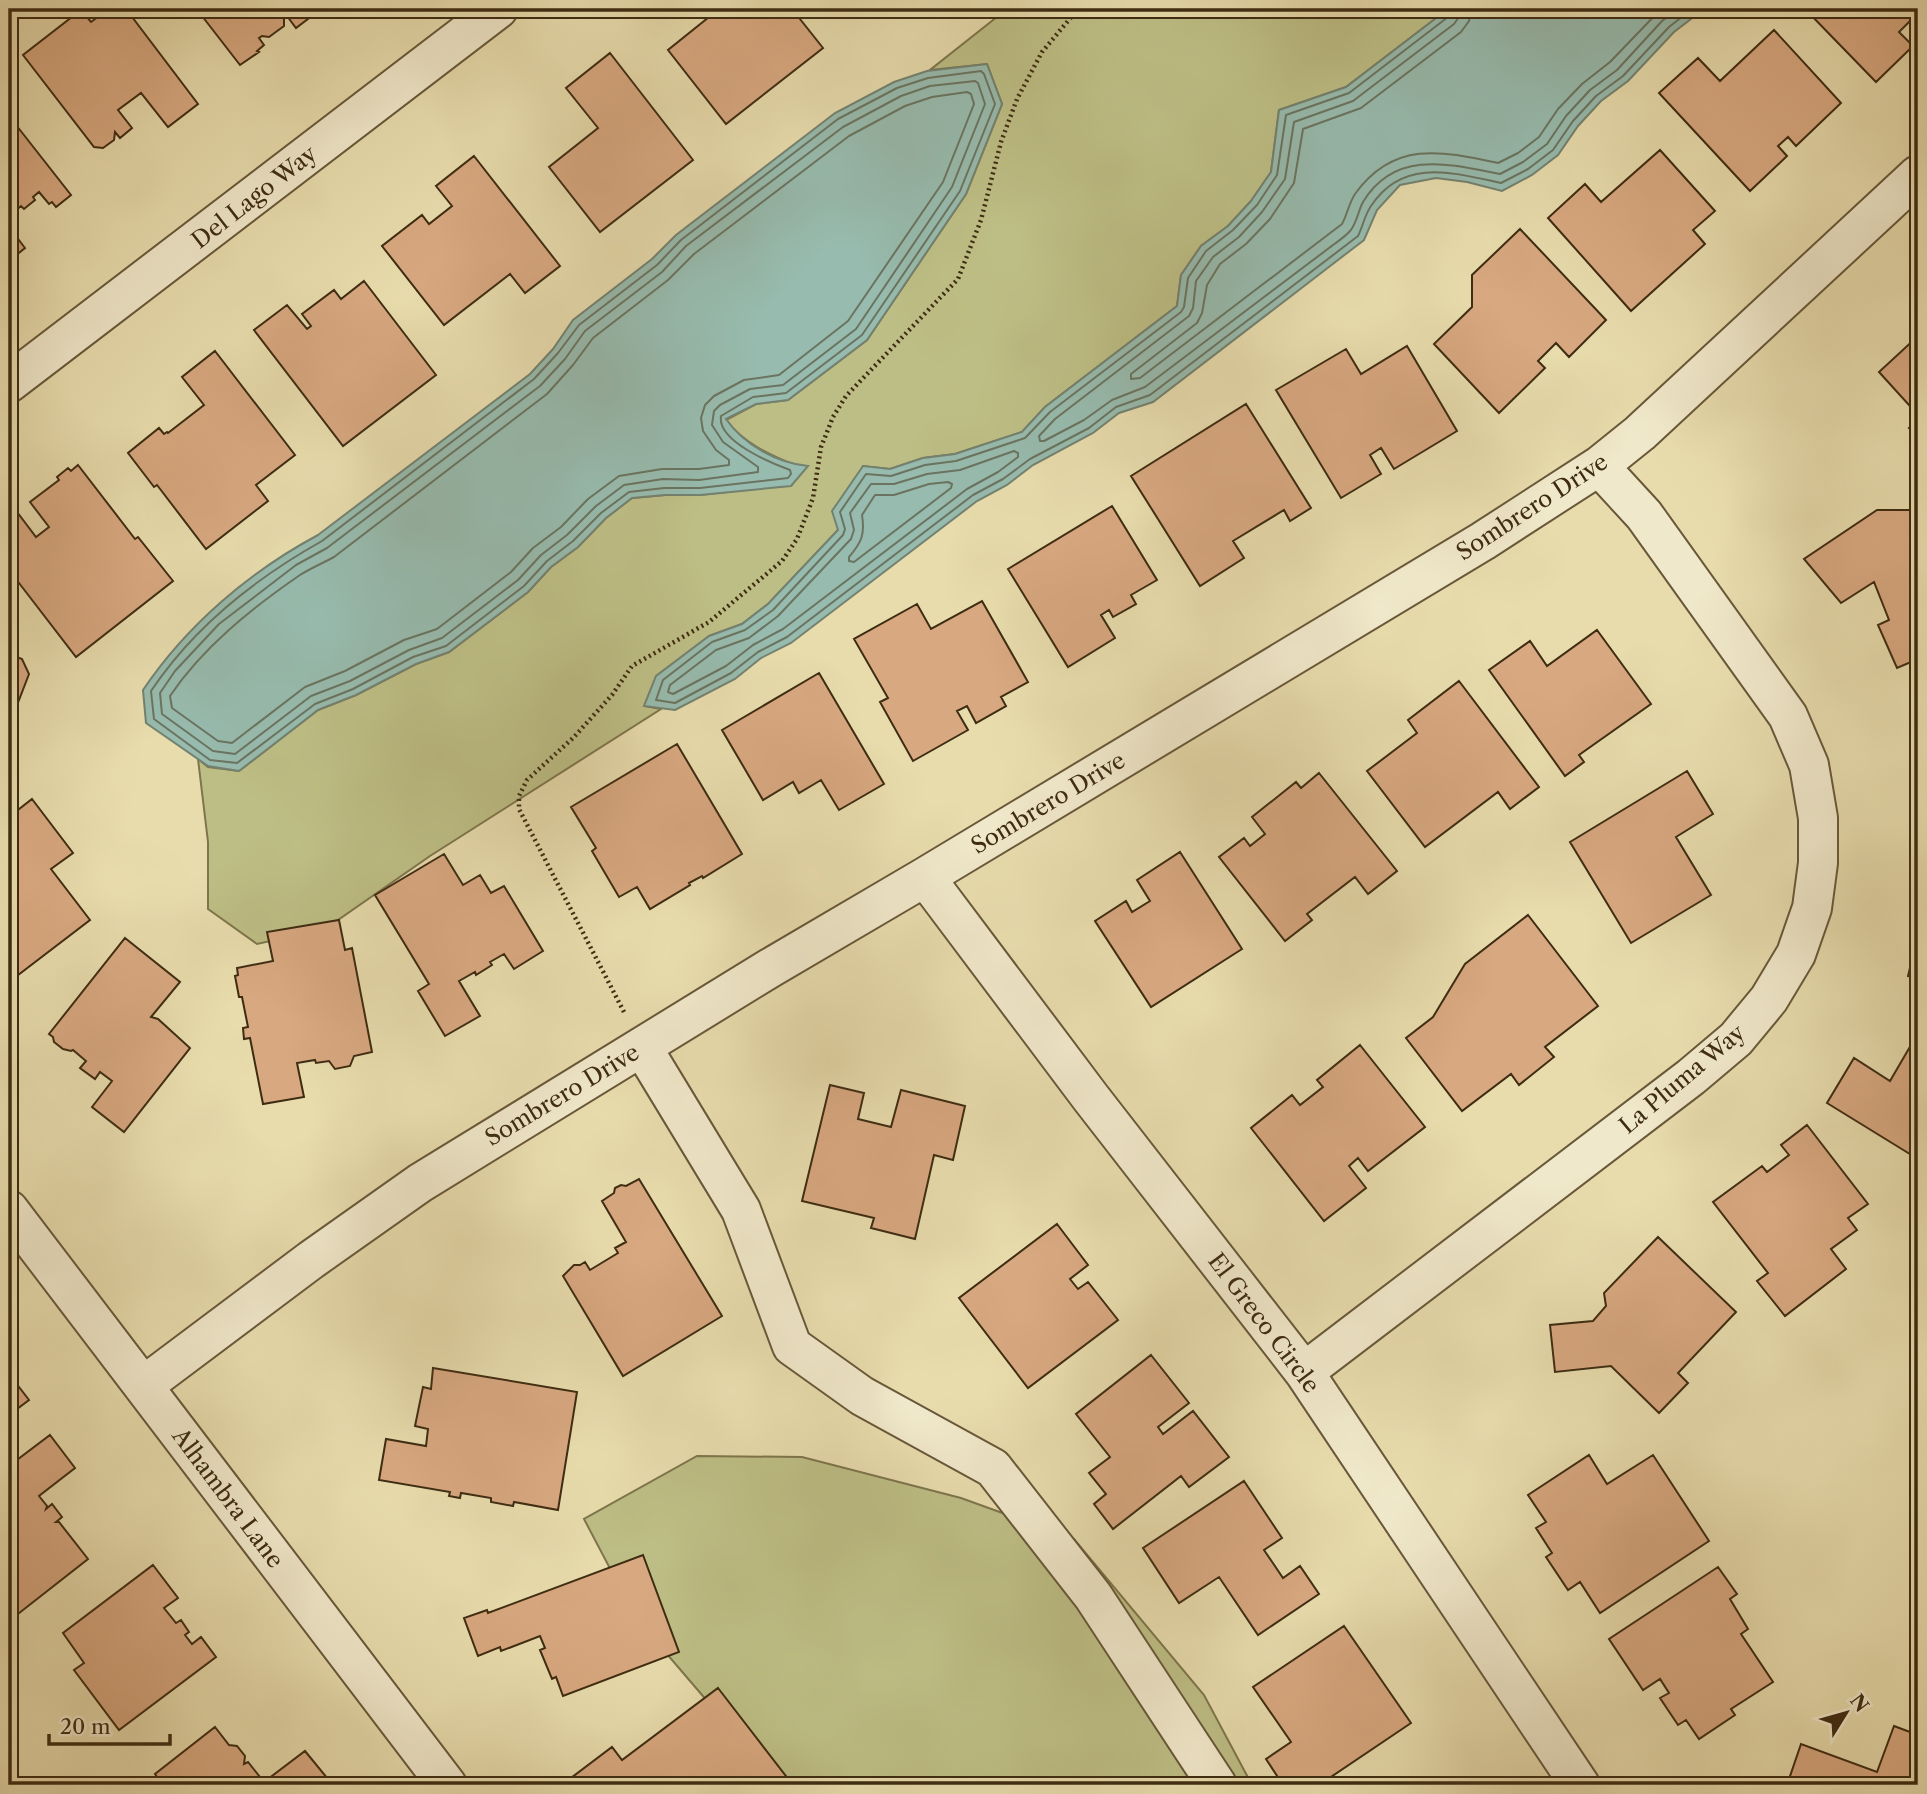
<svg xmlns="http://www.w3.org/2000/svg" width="1927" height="1794" viewBox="0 0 1927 1794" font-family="'Libre Caslon Text',serif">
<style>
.green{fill:#bdbe85;stroke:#7e754c;stroke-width:2}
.water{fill:#97bbae;stroke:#738270;stroke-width:2}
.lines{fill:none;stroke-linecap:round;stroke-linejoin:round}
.shore{stroke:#6a7460;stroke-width:2}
.building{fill:#d8a880;stroke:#3e2c12;stroke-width:2}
.minor-casing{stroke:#685839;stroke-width:42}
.path{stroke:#3e2c12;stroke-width:4.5;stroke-dasharray:2 3.5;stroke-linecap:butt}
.minor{stroke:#f0e8ca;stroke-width:38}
.labels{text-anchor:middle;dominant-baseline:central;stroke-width:6;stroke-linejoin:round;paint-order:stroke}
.street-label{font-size:23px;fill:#3e2c12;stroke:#f0e8ca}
</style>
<rect width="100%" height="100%" fill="#e8dcad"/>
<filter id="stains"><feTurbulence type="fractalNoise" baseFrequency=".00286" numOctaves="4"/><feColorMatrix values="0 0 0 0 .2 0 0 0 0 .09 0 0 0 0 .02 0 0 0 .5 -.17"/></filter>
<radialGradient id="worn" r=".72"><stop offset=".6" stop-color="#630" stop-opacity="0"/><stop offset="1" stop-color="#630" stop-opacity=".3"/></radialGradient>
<path class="green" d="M1007,9H1448L1346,87L1279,110L1271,172L1251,201L1228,226L1201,246L1181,275L1177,306L1045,407L1022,432L955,454L923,458L890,469L863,466L838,530L768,604L742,624L709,636L645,706L661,709L430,856L325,929L257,944L208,909V842L198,759L208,767L239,771L318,710L356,695L416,664L449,652L528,592L551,567L578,547L606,518L632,498L665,495H700L792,485L795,465C768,454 744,443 726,420L756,404L788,400L867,340L966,194L1002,104L987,64L930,70Z
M697,1456L802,1457L961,1498L1074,1539L1204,1695L1252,1785H775L732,1730L636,1618L584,1519Z"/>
<path class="water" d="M1448,9H1704L1674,32L1628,81L1601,101L1578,126L1558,155L1532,175L1502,191L1467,182L1436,178L1400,185L1377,210L1364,240L1153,402L1119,413L1093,433L1033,465L1007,485L977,501L791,643L761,658L735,679L675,710L644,706L656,676L709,636L742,624L768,604L838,530L832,511L863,466L890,469L923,458L955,454L1022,432L1045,407L1177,306L1181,275L1201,246L1228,226L1251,201L1271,172L1279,110L1346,87Z
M987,64L1002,104L966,194L867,340L788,400L756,404L726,419C744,445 777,463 808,466L791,486L700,495H665L632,498L606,518L578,547L551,567L528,592L449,652L416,664L356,695L318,710L239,771L208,766L146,723L143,690C187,625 249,572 318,535L530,374L553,349L573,320L652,259L676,235L835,113L894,82L927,71Z"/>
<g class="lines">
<path class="shore" d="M1451,9L1448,17L1349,93L1286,115L1277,175L1257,205L1233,230L1206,251L1188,278L1184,307L1181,312L1050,412L1025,438L956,461L925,465L891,476L866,474L840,512L845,529L843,535L773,610L745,630L712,642L663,680L656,700L675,703L731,673L758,652L787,637L973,495L1003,479L1030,459L1089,428L1116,407L1150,395L1358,236C1363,226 1365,214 1371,206C1403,157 1454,173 1501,183L1528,169L1553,150L1573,121L1596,96L1623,76L1669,27L1692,9
M1460,9L1459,17L1454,24L1353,101L1294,122L1285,179L1262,212L1239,237L1213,257L1196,281L1193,308L1189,316L1055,419L1039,436L1040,441H1044L1084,420L1112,400L1145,387L1329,248C1335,243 1344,238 1350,231C1357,223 1358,211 1363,202C1395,149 1450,164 1500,174L1523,162L1547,144L1566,116L1590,90L1617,70L1662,21L1678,9
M1471,9L1469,21L1461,32L1361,108L1303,129L1294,183L1270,219L1246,244L1220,264L1207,285L1202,313L1197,323L1131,374V379L1140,378L1342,224C1347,215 1349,203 1355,194C1394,140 1442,151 1498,163L1518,153L1539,137L1558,109L1582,84L1610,62L1661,9
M981,71L984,74L995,104L960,191L862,335L786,393L753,397L721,416C717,441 771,463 790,470L791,474L788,478L700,488H664L629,492L601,513L573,541L547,561L524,586L446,646L413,657L353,689L315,704L237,763L210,760L154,719L151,691C193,628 256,578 322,541L534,379L558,353L579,325L657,265L681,240L838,119L897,88L928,78Z
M975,81L978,83L985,104L952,187L856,329L783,385L750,389L720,405L714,411L712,425L723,442L758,467V472L699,480L663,479L624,485L596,506L567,535L541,555L518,580L442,638L409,650L350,681L311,696L235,754L213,751L162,714L160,693L175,671L219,624L296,565L327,548L540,386L565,359L585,331L662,272L686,246L843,127L901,96L930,86Z
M967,92L971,94L974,104L943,182L848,321L779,375L744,380L714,396L705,405L701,418L703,431L716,450L729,460V465L699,469H662L619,476L588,499L561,527L533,548L511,572L437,629L404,640L345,671L305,687L232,743L218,741L172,708L170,696C203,647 252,608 300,575C311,568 323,563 334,557L547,394L573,365L593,338L668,280L694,254L849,136L905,106L932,97Z
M1014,451L1018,453V457L998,472L967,489L783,629L753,645L726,666L673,694L668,692L670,685L716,650L749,638L778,616L851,539L854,530L850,513L871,484H894L927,474L960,470Z
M948,482L952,484L951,488L854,562L849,561V557C862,542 865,534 862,515L875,495H894L929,484Z"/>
</g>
<path class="building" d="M109,9H126L198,104L168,127L141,93L118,110L132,128L120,138L115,132L114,140L103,148L94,147L23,55L81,10L91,22Z
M191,9H321L296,28L287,16L284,18V26L269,37L262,36L259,38L264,45L257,51L259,52L240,65L202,16L199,18Z
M719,9H792L823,48L726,124L668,50Z
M1805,9H1918V26L1912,19L1899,32L1913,46L1876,82Z
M1774,30L1841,103L1796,146L1788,137L1778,146L1787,156L1750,191L1659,93L1698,58L1720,81Z
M610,53L693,160L600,232L549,167L598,128L566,88Z
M9,116L71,195L56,207L52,202L49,204L39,192L33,197L35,200L24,209L21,206L9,216Z
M1660,150L1715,211L1693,230L1705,244L1631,311L1548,218L1585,184L1601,202Z
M474,156L560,266L525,293L510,274L444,325L382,246L422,215L429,224L452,206L436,186Z
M9,227L25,248L9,261Z
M1520,229L1606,320L1569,357L1556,343L1538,361L1545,368L1499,413L1434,344L1472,307V275Z
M364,281L436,375L343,446L254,330L287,305L307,329L311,326L302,314L334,290L341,299Z
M1918,336V415L1879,372Z
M1407,346L1457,431L1394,469L1381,448L1370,455L1381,474L1341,498L1276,390L1346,349L1361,374Z
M215,351L295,455L256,485L268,501L206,549L157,485L154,487L128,453L159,428L164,434L167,432L168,433L204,405L182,377Z
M1246,404L1311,508L1290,521L1284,510L1233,541L1244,558L1200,586L1131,476Z
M1918,419V437L1909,428Z
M78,465L135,539L138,537L173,581L76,657L9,570V512L14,508L36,537L49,527L30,502L59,480L57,477L68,468L71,471Z
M1112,506L1157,580L1131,595L1136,604L1113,617L1109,610L1101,615L1115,638L1068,667L1008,569Z
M1877,510H1918V659L1897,668L1878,625L1889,620L1874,582L1841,603L1804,559Z
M982,601L1028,682L1001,697L1006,706L976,723L967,706L957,711L968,730L913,761L880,702L888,698L854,639L917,604L931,629Z
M1597,630L1651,704L1579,755L1584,762L1565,776L1489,670L1530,641L1547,666Z
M9,654L22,659L29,674L9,726Z
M819,673L884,784L839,810L821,780L799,793L793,782L763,800L722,730Z
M1459,681L1539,787L1510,809L1498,792L1425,847L1367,771L1417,733L1408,720Z
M677,744L742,854L703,878L702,876L689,883L690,885L650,909L637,887L619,897L592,851L596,848L571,807Z
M1687,771L1713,814L1676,837L1711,895L1631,943L1570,842Z
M1319,773L1397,871L1368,894L1355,877L1307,914L1312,920L1285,941L1219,857L1244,838L1250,846L1265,834L1252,817L1296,782L1301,788Z
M32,799L73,853L51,869L90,920L9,982V817Z
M1180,852L1242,949L1151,1007L1095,921L1126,901L1132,912L1150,901L1137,880Z
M444,854L463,885L480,875L491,893L504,886L543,951L514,969L504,954L490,962L492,965L476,975L475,972L459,981L480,1016L445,1036L418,991L429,984L375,895Z
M1528,915L1598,1006L1545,1047L1554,1057L1519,1085L1511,1074L1462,1111L1406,1038L1433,1017L1465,964Z
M339,920L345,950L352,948L372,1052L354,1056L350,1066L335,1069L329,1061L316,1063L315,1060L297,1063L304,1097L263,1104L250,1038L244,1039L243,1028L248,1027L242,997H239L235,976L238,975L237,968L273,961L267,932Z
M1918,934V979L1908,976Z
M125,938L180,982L151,1017L158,1019L190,1048L124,1132L92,1107L112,1081L100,1072L95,1079L80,1068L86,1061L73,1050L71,1051L63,1049L54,1042L53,1037L49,1034Z
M1918,1033V1159L1827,1103L1854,1058L1890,1081Z
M1360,1045L1425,1127L1368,1171L1358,1158L1349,1166L1366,1188L1324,1221L1251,1128L1292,1095L1300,1105L1323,1087L1317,1080Z
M830,1085L864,1093L858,1119L891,1127L901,1090L965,1106L953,1160L934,1155L915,1239L871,1228L874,1218L802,1201Z
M1807,1125L1868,1204L1848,1218L1857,1230L1831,1249L1846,1269L1785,1316L1757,1281L1768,1273L1713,1202L1762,1166L1767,1172L1789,1155L1781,1145Z
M639,1179L722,1316L623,1376L563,1276L574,1265H580L585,1262L590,1270L618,1253L615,1248L626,1242L602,1201L614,1193L615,1188L621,1185L626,1186Z
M1057,1224L1088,1265L1070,1279L1078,1289L1088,1282L1118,1320L1028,1388L959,1298Z
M1658,1237L1736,1312L1678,1373L1688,1383L1659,1413L1611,1366L1555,1372L1550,1325L1593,1321L1606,1306L1604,1293Z
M1151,1355L1189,1403L1158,1427L1163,1434L1193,1411L1229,1457L1189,1487L1181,1476L1113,1529L1094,1504L1106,1494L1089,1473L1110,1457L1076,1414Z
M433,1368L577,1392L558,1510L514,1502L513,1506L491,1502V1498L461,1493L460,1498L449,1496L450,1492L379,1480L386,1439L426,1446L428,1429L415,1426L423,1387L431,1389Z
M9,1374L29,1400L9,1415Z
M50,1435L75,1468L39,1496L47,1506L46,1509L52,1504L62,1517L56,1522H59L88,1559L9,1621V1466Z
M1589,1455L1607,1484L1653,1455L1709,1541L1600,1613L1580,1582L1568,1590L1546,1557L1552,1553L1536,1528L1546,1522L1528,1495Z
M1244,1481L1282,1538L1264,1550L1283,1578L1300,1566L1319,1594L1258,1635L1219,1577L1179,1603L1143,1548Z
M643,1555L679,1652L563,1696L556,1677L552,1679L540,1650L545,1648L540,1636L501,1651L500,1647L478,1656L464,1618L487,1610L488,1613Z
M153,1565L178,1598L164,1608L176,1623L181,1620L189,1632L185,1635L192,1644L201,1637L216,1657L119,1730L74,1670L84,1663L63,1633Z
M1718,1567L1737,1594L1730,1599L1748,1629L1741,1634L1773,1682L1731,1709L1735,1715L1699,1739L1686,1720L1678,1725L1660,1698L1669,1693L1660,1679L1643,1690L1609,1639Z
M1344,1626L1411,1723L1319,1785H1283L1266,1759L1291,1742L1253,1687Z
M718,1688L789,1780L782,1785H577L571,1778L612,1747L622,1760Z
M1894,1726L1918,1735V1771L1913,1785H1787L1801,1744L1877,1772Z
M215,1727L229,1745L237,1746L245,1756L244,1764L248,1762L264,1782L305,1751L332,1784L145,1785L157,1777L155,1774Z"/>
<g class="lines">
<defs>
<path id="minor" d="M9,383L498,9
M925,877L1091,1098L1304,1372L1580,1785
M642,1047L741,1210L792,1346L862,1396L993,1468L1093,1596L1217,1785
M9,1210L447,1785
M1304,1372L1691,1077L1736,1039L1769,999L1796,954L1812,908L1818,863V818L1809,765L1788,716L1644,515L1599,466
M143,1386L311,1260L420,1183L770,968L925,877L1483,541L1599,466L1640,433L1918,175"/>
</defs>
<use href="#minor" class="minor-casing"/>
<path class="path" d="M624,1012L519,809V796L527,780L574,737L612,695L632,666L709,622L782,561L797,539L813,498L821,447L833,417L846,396L958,279L981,220L1001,142L1017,99L1042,52L1078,9"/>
<use href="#minor" class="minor"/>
</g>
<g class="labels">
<g class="street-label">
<text transform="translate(254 197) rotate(-38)">Del Lago Way</text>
<text transform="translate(1532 507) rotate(-33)">Sombrero Drive</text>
<text transform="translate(1048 803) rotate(-31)">Sombrero Drive</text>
<text transform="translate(1682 1079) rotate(-40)">La Pluma Way</text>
<text transform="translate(562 1095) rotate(-31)">Sombrero Drive</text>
<text transform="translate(1264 1323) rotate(53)">El Greco Circle</text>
<text transform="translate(228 1498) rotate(53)">Alhambra Lane</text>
</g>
</g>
<rect width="1927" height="1794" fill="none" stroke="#e8dcad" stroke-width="35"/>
<rect x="10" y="10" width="1906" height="1773" fill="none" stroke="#3e2c12" stroke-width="3.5"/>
<rect x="18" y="18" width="1892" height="1759" fill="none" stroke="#3e2c12" stroke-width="2"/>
<g transform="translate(1846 1713) rotate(53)" stroke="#f0e8ca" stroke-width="5" paint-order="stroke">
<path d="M0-5L12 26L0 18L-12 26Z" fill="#3e2c12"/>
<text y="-10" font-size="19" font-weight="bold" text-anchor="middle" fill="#3e2c12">N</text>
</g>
<path d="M49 1734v10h121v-10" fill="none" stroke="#3e2c12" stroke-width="3.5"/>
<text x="60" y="1734" font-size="21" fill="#3e2c12" stroke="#f0e8ca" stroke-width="5" paint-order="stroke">20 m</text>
<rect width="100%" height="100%" filter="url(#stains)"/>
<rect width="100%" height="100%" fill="url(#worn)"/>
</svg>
